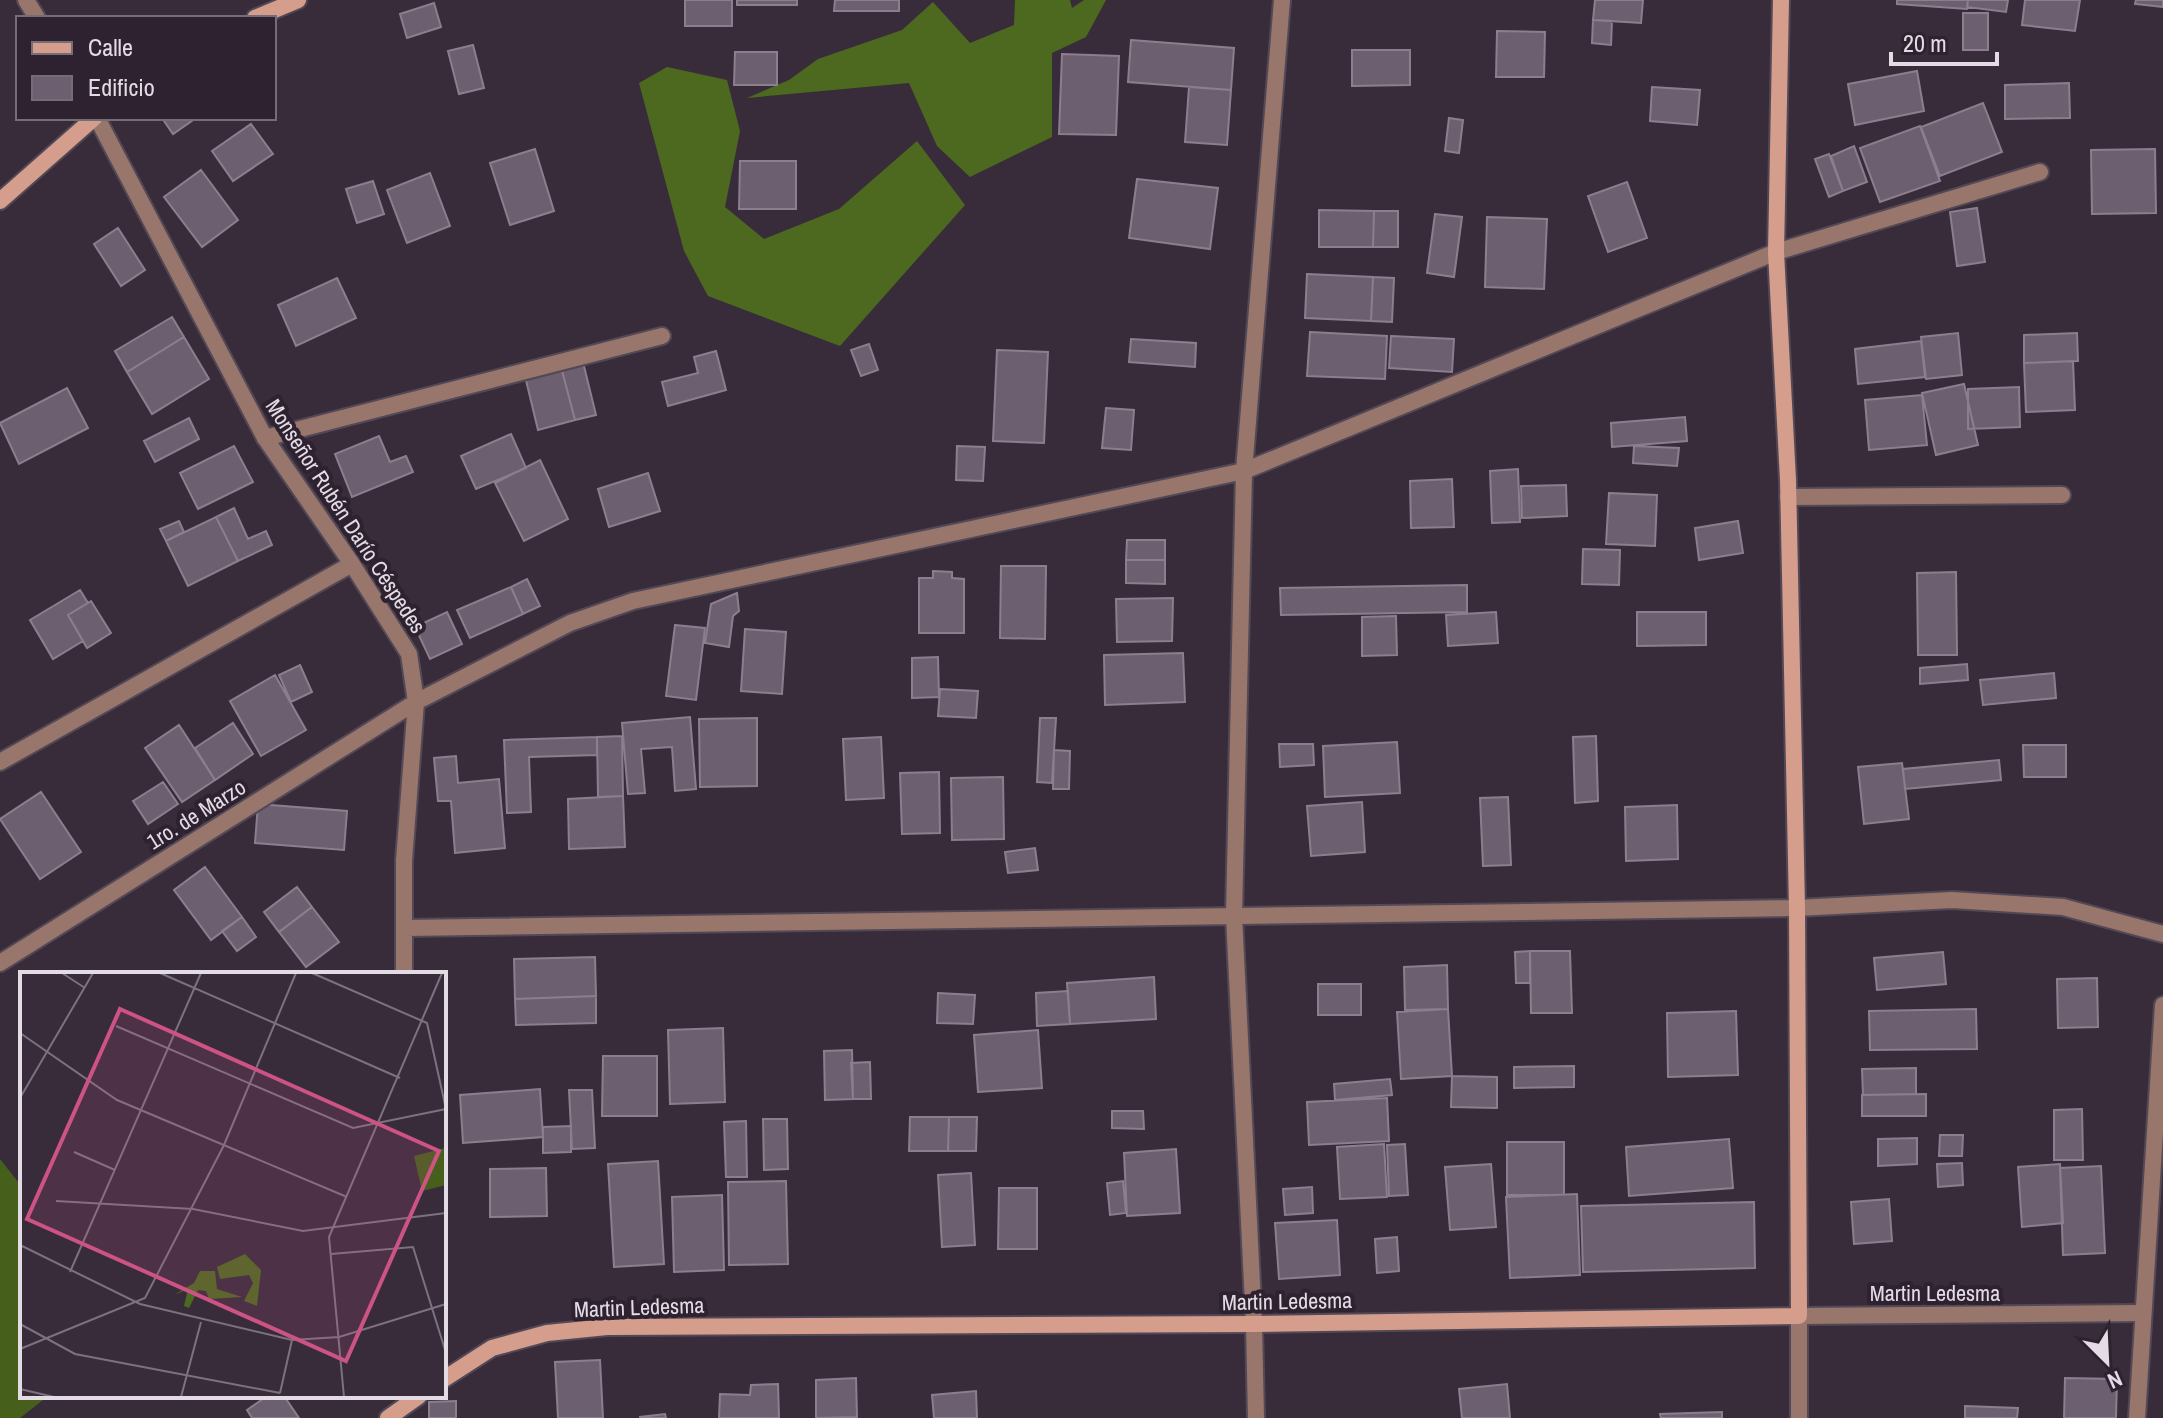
<svg xmlns="http://www.w3.org/2000/svg" width="2163" height="1418" viewBox="0 0 2163 1418" font-family="'Archivo Narrow',sans-serif">
<style>
.green{fill:#46601c}
.forest{fill:#4d691f}
.building{fill:#6c5f6f;stroke:#8c7e8f;stroke-width:2}
.lines{fill:none;stroke-linecap:round;stroke-linejoin:round}
.lane-casing{stroke:#534856;stroke-width:20}
.street-casing{stroke:#534856;stroke-width:20}
.secondary-casing{stroke:#534856;stroke-width:20}
.lane{stroke:#99766b;stroke-width:16}
.street{stroke:#99766b;stroke-width:16}
.secondary{stroke:#d59d8b;stroke-width:16}
.labels{text-anchor:middle;dominant-baseline:central;stroke-width:8;stroke-linejoin:round;paint-order:stroke}
.street-label{font-size:22px;fill:#e3dce5;stroke:#2e2230}
.inset-road{fill:none;stroke:#7c727f;stroke-width:2}
.view{fill:#cc5384;fill-opacity:0.15;stroke:#cc5384;stroke-width:4}
.inset-edge{fill:none;stroke:#e3dce5;stroke-width:4}
</style>
<rect width="100%" height="100%" fill="#382c3b"/>
<path class="green" d="M0,1159L22,1187V1396H48L20,1418H0Z"/>
<path class="forest" d="M1015,0H1070L1072,8L1084,0H1106L1086,37L1052,53V137L970,177L937,146L909,83L747,98L789,80L818,59L902,30L933,2L970,43L1014,25Z
M667,67L727,80L740,131L725,207L764,239L839,209L917,141L965,205L840,346L708,296L684,251L639,83Z"/>
<path class="building" d="M685,0H732V26H685Z
M737,0H797V5H737Z
M835,0H899V11H834Z
M1595,0H1643L1641,23L1593,20Z
M1897,0H1968L1967,9L1897,4Z
M1968,0H2008L2006,12L1967,7Z
M2025,0H2080L2075,31L2022,25Z
M2136,0H2163V7L2135,4Z
M434,3L441,27L407,38L400,14Z
M1963,13H1988V50H1963Z
M1593,20L1612,21L1611,45L1592,43Z
M1497,31L1545,32L1544,77H1496Z
M1131,40L1234,48L1231,90L1128,82Z
M473,45L484,88L459,94L448,51Z
M1352,50H1410V85L1352,86Z
M735,52H777V85H734Z
M1062,54L1119,56L1116,135L1059,134Z
M1917,71L1924,111L1855,125L1848,84Z
M2069,83L2070,118L2005,119V85Z
M1189,87L1231,90L1227,145L1185,142Z
M1652,87L1700,90L1697,125L1650,121Z
M1983,103L2002,152L1940,176L1921,127Z
M162,118H196L173,134Z
M1449,118L1463,120L1459,153L1445,151Z
M251,124L273,154L233,181L212,151Z
M1920,126L1940,181L1880,202L1860,148Z
M1854,146L1867,182L1843,191L1831,156Z
M535,149L554,211L510,225L490,163Z
M2155,149L2156,213L2092,214L2091,150Z
M1829,154L1843,191L1829,197L1815,159Z
M740,161H796V209H739Z
M201,170L238,220L202,247L164,197Z
M430,173L450,226L407,243L387,190Z
M1137,179L1218,188L1210,249L1129,238Z
M373,181L384,214L357,223L346,189Z
M1627,182L1647,238L1608,252L1588,196Z
M1977,208L1985,262L1957,266L1950,212Z
M1319,210L1374,211L1373,247H1319Z
M1374,211H1398V247H1373Z
M1435,214L1462,217L1454,277L1427,273Z
M1487,217L1547,219L1544,289L1485,287Z
M118,228L145,270L121,286L94,244Z
M1307,274L1373,277L1371,321L1305,318Z
M1373,277L1394,278L1392,322L1371,321Z
M337,278L356,318L296,346L278,305Z
M172,317L184,337L127,372L115,351Z
M1310,332L1387,336L1385,379L1307,376Z
M1958,333L1962,375L1926,379L1921,337Z
M2077,333L2078,361L2024,363V335Z
M1391,336L1454,339L1452,372L1389,368Z
M184,337L209,379L152,414L127,372Z
M1131,339L1196,343L1195,367L1129,362Z
M1921,341L1925,377L1858,384L1855,349Z
M869,344L878,370L861,376L851,350Z
M997,350L1048,352L1044,443L993,441Z
M716,351L726,390L668,406L662,382L698,373L694,357Z
M582,358L596,415L575,420L560,363Z
M2073,361L2075,410L2026,412L2024,363Z
M560,363L575,420L538,430L524,372Z
M1964,384L1978,445L1936,455L1922,393Z
M2019,387L2020,427L1968,429V389Z
M67,388L88,428L19,464L0,423Z
M1922,395L1927,445L1869,450L1865,400Z
M1106,408L1134,410L1131,450L1102,448Z
M1685,417L1687,441L1612,447L1611,423Z
M189,418L199,439L155,462L144,441Z
M511,434L526,468L476,489L461,456Z
M379,436L390,462L406,456L413,472L352,497L335,454Z
M234,446L253,482L198,509L180,473Z
M957,446L985,447L983,481L956,480Z
M1634,446L1679,448L1677,466L1633,463Z
M540,460L568,519L524,541L495,483Z
M1518,469L1520,522L1492,523L1490,471Z
M648,473L660,511L609,527L598,489Z
M1452,479L1454,527L1411,528L1410,481Z
M1566,485L1567,516L1522,518L1521,486Z
M1609,493L1657,495L1655,546L1606,544Z
M234,508L248,539L266,531L272,545L238,561L216,517Z
M216,517L238,561L188,586L166,541Z
M179,521L184,532L166,541L160,529Z
M1738,521L1743,553L1699,560L1695,528Z
M1127,540H1165V560H1126Z
M1583,549L1620,550L1619,585L1582,584Z
M1126,560H1165V584L1126,583Z
M1001,566H1046L1045,639L1000,638Z
M933,571L952,572V578L964,579V633H919V578H933Z
M1956,572L1957,655H1918L1917,573Z
M527,579L540,606L523,614L511,587Z
M1467,585V612L1281,615L1280,588Z
M511,587L523,614L470,638L457,610Z
M80,590L88,603L68,615L83,641L53,659L30,620Z
M737,593L739,611L733,616L729,647L705,643L711,604Z
M1173,598L1172,641L1117,642L1116,599Z
M91,601L111,633L87,648L68,615Z
M447,612L462,644L430,659L415,627Z
M1496,612L1498,643L1448,646L1446,615Z
M1637,612H1706V645L1637,646Z
M1396,616L1397,655L1362,656V617Z
M675,625L705,628L696,700L666,696Z
M745,629L786,632L782,694L741,691Z
M1183,653L1185,702L1105,705L1104,655Z
M938,657L939,697L912,698V658Z
M1967,664L1968,680L1920,684V668Z
M300,665L312,692L291,702L279,675Z
M2054,673L2056,698L1983,705L1980,680Z
M275,675L306,730L261,756L230,701Z
M940,689L978,691L976,718L938,716Z
M690,717L696,789L675,791L672,747L641,749L645,793L628,794L622,723Z
M757,718V786L700,787L699,719Z
M1040,718H1056L1052,783L1037,782Z
M233,723L253,754L215,780L195,748Z
M179,725L215,780L182,802L145,748Z
M622,736L623,796L598,797L597,737Z
M1596,736L1598,801L1575,803L1573,737Z
M597,737V755L529,757L531,812L507,813L504,740Z
M881,737L884,798L846,800L843,739Z
M1397,742L1400,793L1325,797L1323,746Z
M1279,744H1313L1314,765L1280,767Z
M2023,745H2066V777H2024Z
M1054,750L1070,751L1069,789H1053Z
M456,756L458,783L499,779L505,848L455,853L451,801H438L434,758Z
M1999,760L2001,780L1905,789L1903,769Z
M1902,763L1909,819L1864,824L1858,767Z
M939,772L940,833L902,834L900,773Z
M1003,777L1004,839L952,840L951,778Z
M163,782L178,804L148,824L133,801Z
M41,792L81,852L40,879L0,819Z
M623,796L625,847L569,849L568,799Z
M1508,797L1511,865L1483,866L1480,798Z
M1362,802L1365,852L1311,856L1307,806Z
M258,804L347,811L344,850L255,843Z
M1677,805L1678,859L1626,861L1625,807Z
M1035,848L1038,870L1008,873L1005,852Z
M205,867L242,917L211,940L174,890Z
M297,887L312,907L279,932L264,912Z
M312,907L339,942L306,967L279,932Z
M242,917L256,937L237,951L222,931Z
M1530,951V983H1516L1515,952Z
M1530,951H1570L1572,1013H1531Z
M1943,952L1946,984L1877,990L1874,958Z
M595,957L596,996L515,999L514,959Z
M1447,965L1448,1009L1405,1010L1404,967Z
M1154,977L1156,1019L1070,1024L1067,983Z
M2097,978L2098,1027L2058,1028L2057,979Z
M1318,984H1361V1015H1318Z
M1068,991L1070,1024L1037,1026L1036,993Z
M938,993L975,995L973,1024L937,1023Z
M596,996V1023L516,1025L515,999Z
M1448,1009L1452,1076L1401,1079L1397,1012Z
M1976,1009L1977,1049L1870,1050L1869,1011Z
M1736,1011L1738,1075L1668,1077L1667,1013Z
M723,1028L725,1102L670,1104L668,1030Z
M1038,1030L1042,1088L978,1092L974,1035Z
M852,1050L853,1099L825,1100L824,1051Z
M603,1056H657V1116H602Z
M870,1062L871,1099H853L851,1063Z
M1574,1066V1087L1514,1088V1067Z
M1916,1068V1094L1863,1095L1862,1069Z
M1452,1076L1497,1077V1108L1451,1107Z
M1390,1079L1392,1095L1335,1100L1334,1084Z
M540,1089L543,1137L463,1143L460,1095Z
M569,1090H592L595,1148L572,1149Z
M1926,1094V1116H1862V1095Z
M1387,1098L1389,1141L1309,1145L1307,1102Z
M2082,1109L2083,1160H2054V1110Z
M1112,1111H1143L1144,1129L1112,1128Z
M910,1117H949L948,1151H909Z
M949,1117H977L976,1151H948Z
M763,1119H787L788,1169L764,1170Z
M746,1121L747,1177H726L724,1122Z
M571,1126V1152L543,1153V1127Z
M1940,1135H1963L1962,1156H1939Z
M1917,1138V1164L1878,1166V1139Z
M1729,1139L1733,1188L1629,1196L1626,1147Z
M1507,1142H1564V1195H1507Z
M1384,1144L1387,1197L1340,1199L1337,1147Z
M1405,1144L1408,1195L1389,1196L1387,1145Z
M1176,1149L1180,1213L1127,1216L1124,1153Z
M658,1161L664,1264L614,1267L608,1164Z
M1962,1163L1963,1185L1938,1187L1937,1164Z
M1491,1164L1496,1227L1450,1230L1445,1167Z
M2060,1164L2063,1223L2022,1227L2018,1167Z
M2101,1166L2105,1253L2063,1255L2060,1168Z
M546,1168L547,1216L490,1217V1169Z
M971,1173L975,1245L942,1247L938,1175Z
M786,1181L788,1264L729,1265L728,1182Z
M1123,1181L1126,1213L1110,1215L1107,1183Z
M1312,1187L1313,1213L1285,1215L1283,1189Z
M999,1188H1037V1249H998Z
M1577,1194L1580,1275L1510,1278L1506,1197Z
M722,1195L724,1270L674,1272L672,1197Z
M1889,1199L1892,1241L1854,1244L1851,1202Z
M1754,1202L1755,1268L1583,1272L1581,1206Z
M1337,1220L1340,1275L1279,1279L1275,1223Z
M1397,1237L1399,1271L1377,1273L1375,1239Z
M600,1360L603,1418H558L555,1362Z
M856,1378L857,1417L816,1418V1380Z
M2065,1378L2117,1379L2116,1418H2064Z
M778,1384L779,1418H719L720,1394L750,1395L751,1385Z
M1507,1384L1510,1418H1462L1459,1389Z
M976,1391L977,1418H934L932,1395Z
M267,1396H284L299,1418H252L247,1410Z
M456,1401V1418H429V1402Z
M1965,1406L2018,1408L2017,1418H1965Z
M1722,1412V1418H1661L1660,1414Z
M665,1414L666,1418H640V1417Z"/>
<g class="lines">
<defs>
<path id="lane" d="M265,438L662,336
M2137,1418L2163,1005"/>
<path id="street" d="M26,0L37,18
M97,118L265,438L352,564L409,654L416,702L404,861V974
M1788,497L2062,495
M0,762L352,564
M405,928L1797,908L1952,900L2063,907L2163,934
M0,963L416,702L570,623L633,601L1244,471L1776,252L2040,172
M1256,1418L1254,1324L1234,916L1244,471L1282,0
M1799,1418V1316L2142,1313"/>
<path id="secondary" d="M255,18L298,0
M0,201L94,118
M444,1379L492,1348L547,1333L607,1327L1254,1324L1799,1316L1797,908L1788,480L1776,252L1781,0
M388,1418L419,1396"/>
</defs>
<use href="#lane" class="lane-casing"/>
<use href="#street" class="street-casing"/>
<use href="#secondary" class="secondary-casing"/>
<use href="#lane" class="lane"/>
<use href="#street" class="street"/>
<use href="#secondary" class="secondary"/>
</g>
<g class="labels">
<g class="street-label">
<text transform="translate(346 516) rotate(57)">Monseñor Rubén Darío Céspedes</text>
<text transform="translate(196 814) rotate(-32)">1ro. de Marzo</text>
<text x="1935" y="1293">Martin Ledesma</text>
<text transform="translate(1287 1301) rotate(-1)">Martin Ledesma</text>
<text transform="translate(639 1307) rotate(-2)">Martin Ledesma</text>
</g>
</g>
<g transform="translate(20 972)">
<rect width="426" height="426" fill="#382c3b"/>
<path d="M425,176L426,213L402,219L394,184Z" fill="#46601c"/>
<path d="M225,282L241,298L237,334L224,329L233,311L229,303L200,307L197,295ZM180,299H195L197,317L222,325L189,327L186,319L178,318L169,336L164,334L168,317L154,323L174,311Z" fill="#4d691f"/>
<path class="inset-road" d="M42,1L65,16M140,1L380,106M292,1L407,51L426,137M96,54L333,156L426,137M0,61L97,128L327,225M0,126L73,1M54,180L95,198M36,229L173,237L283,259L426,241M0,273L120,332L272,368L319,365L426,332M311,282L393,275L426,381M50,300L181,1M0,352L55,382L260,421M0,377L125,326L204,173L276,1M0,417L34,425M260,421L272,368M161,425L181,350M324,425L309,265L422,1"/>
<path class="view" d="M100,37L419,179L326,389L7,247Z"/>
<rect width="426" height="426" class="inset-edge"/>
</g>
<rect x="16" y="16" width="260" height="104" fill="#2e2230" stroke="#766c78" stroke-width="2"/>
<rect x="32" y="42" width="40" height="12" fill="#d59d8b" stroke="#766c78" stroke-width="2"/>
<text x="88" y="56" font-size="24" fill="#e3dce5">Calle</text>
<rect x="32" y="76" width="40" height="24" fill="#6c5f6f" stroke="#766c78" stroke-width="2"/>
<text x="88" y="96" font-size="24" fill="#e3dce5">Edificio</text>
<g transform="translate(2107 1362) rotate(156)" stroke="#2e2230" stroke-width="6" paint-order="stroke">
<path d="M0-6L14 30L0 20L-14 30Z" fill="#e3dce5"/>
<text y="-12" font-size="22" font-weight="bold" text-anchor="middle" fill="#e3dce5">N</text>
</g>
<path d="M1891 52v12h106v-12" fill="none" stroke="#e3dce5" stroke-width="4"/>
<text x="1903" y="52" font-size="24" fill="#e3dce5" stroke="#2e2230" stroke-width="6" paint-order="stroke">20 m</text>
</svg>
